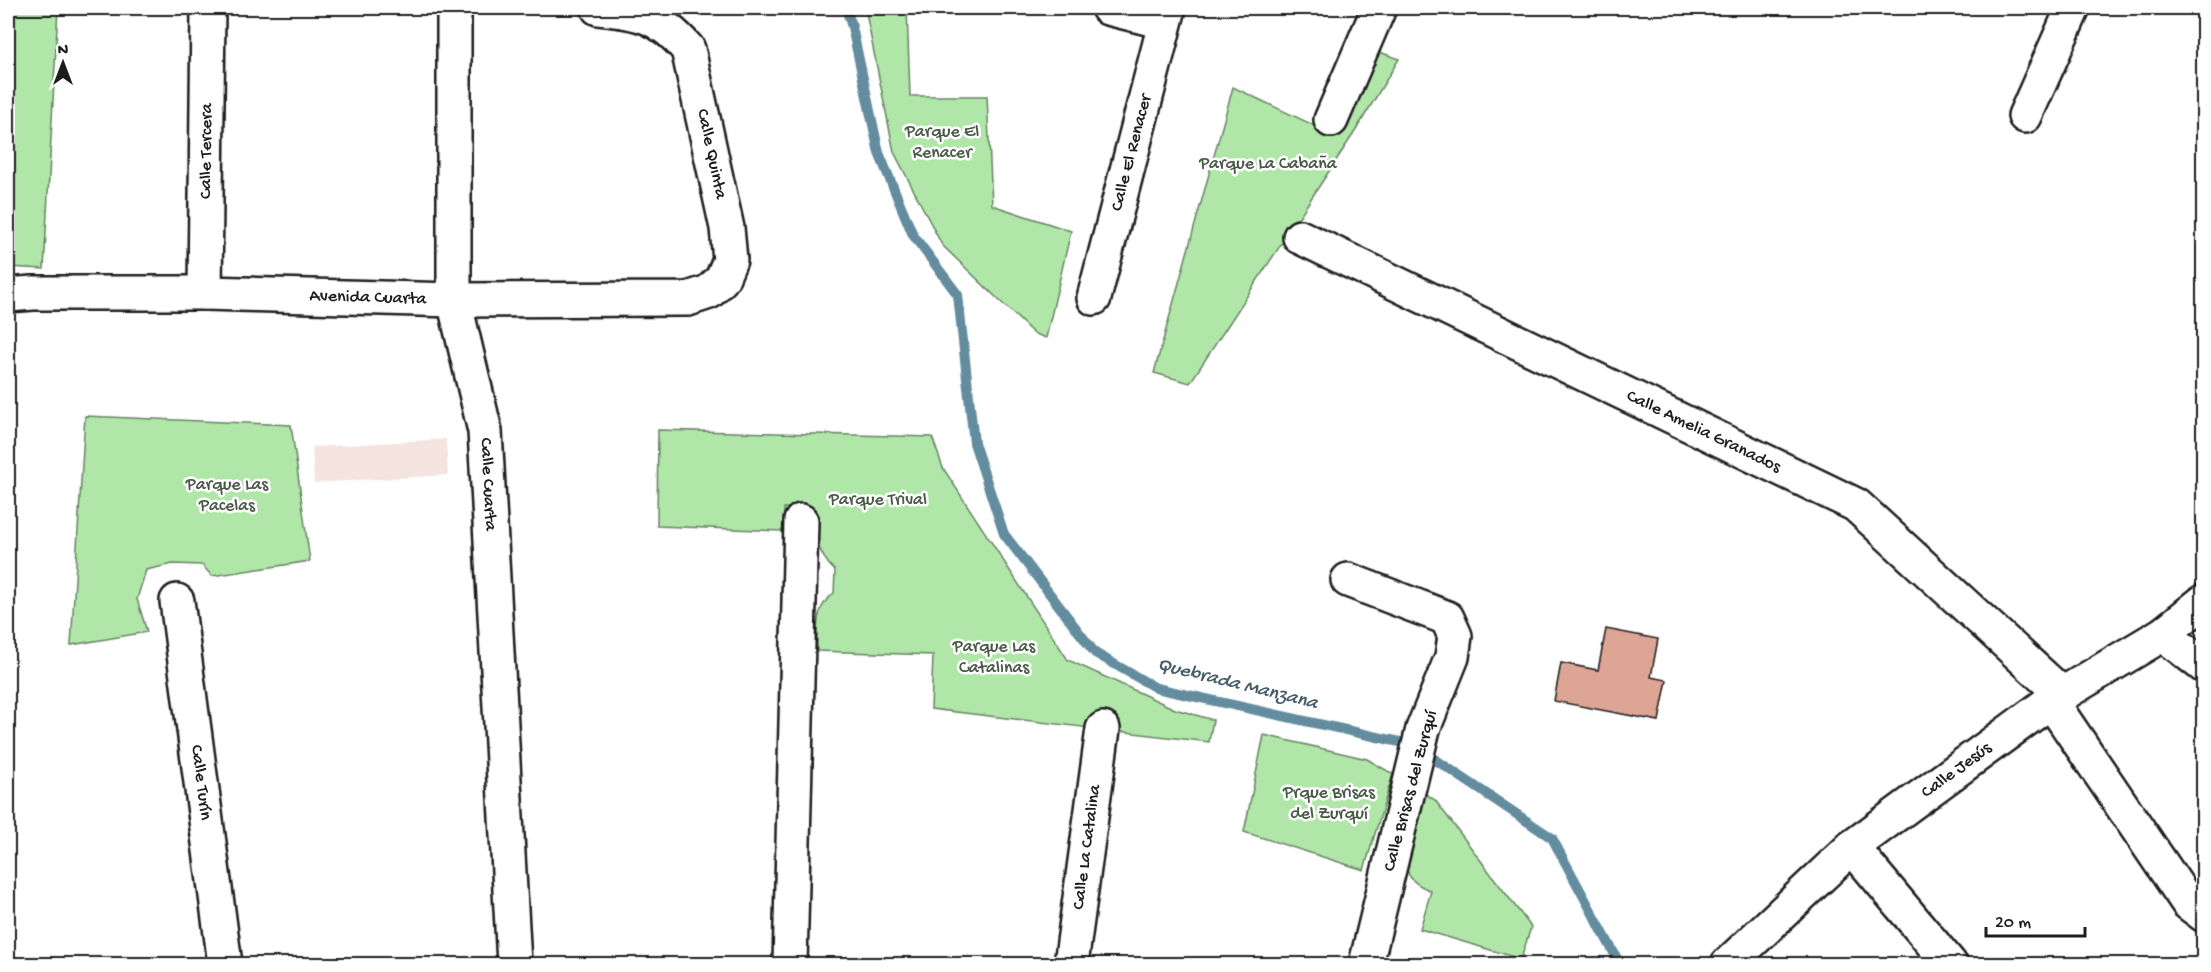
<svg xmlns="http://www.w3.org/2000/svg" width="2211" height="972" viewBox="0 0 2211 972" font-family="'Gochi Hand',sans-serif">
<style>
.built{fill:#f4e4df}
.green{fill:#b0e7a9;stroke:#668262;stroke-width:1.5}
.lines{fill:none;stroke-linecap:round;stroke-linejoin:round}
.stream{stroke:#638d9e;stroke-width:10}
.building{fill:#dca594;stroke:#1c1c1c;stroke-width:1.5}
.minor-casing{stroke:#1c1c1c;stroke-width:38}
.minor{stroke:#fff;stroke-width:33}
.labels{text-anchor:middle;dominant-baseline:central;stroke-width:5;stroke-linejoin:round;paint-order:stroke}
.park-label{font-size:18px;fill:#485946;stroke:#fff}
.street-label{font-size:18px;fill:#1c1c1c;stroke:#fff}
.water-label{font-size:20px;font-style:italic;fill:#465e68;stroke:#fff}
</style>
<rect width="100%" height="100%" fill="#fff"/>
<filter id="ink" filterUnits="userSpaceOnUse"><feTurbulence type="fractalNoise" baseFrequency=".0167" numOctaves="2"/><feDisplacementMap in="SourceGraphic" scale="12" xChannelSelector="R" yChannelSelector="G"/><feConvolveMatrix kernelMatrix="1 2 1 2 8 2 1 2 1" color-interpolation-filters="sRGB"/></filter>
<g filter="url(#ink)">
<path class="built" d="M446,439L448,475L314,483L312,447Z"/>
<path class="green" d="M8,8H58L44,269L8,267Z
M865,8H907L910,96H987L992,205L1071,231L1046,338L1033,333L942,245L894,152Z
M1371,49L1399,59L1356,130L1190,383L1154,373L1233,87L1332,134Z
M85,416L291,425L310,561L212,576L202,565L173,564L146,570L137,599L147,632L71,645Z
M658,430L932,437L943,468L1068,660L1175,709L1213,720L1209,742L931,709L933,655L817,651C818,627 813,610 834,593L835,571C815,551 815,535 816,509L784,508L783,531L657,526Z
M1264,735L1367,759L1393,774L1364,870L1244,832Z
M1421,791L1435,800L1531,927L1521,959L1420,929L1431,891C1423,887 1413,883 1409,875C1399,854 1415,813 1421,791Z"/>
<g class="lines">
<path class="stream" d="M846,8L852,27L879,153L913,235L958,295L974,443L1004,534L1095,653L1156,688L1400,742
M1436,760L1552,838L1620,964"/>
</g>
<path class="building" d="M1606,629L1658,639L1651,677L1667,680L1659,721L1554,701L1561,663L1598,670Z"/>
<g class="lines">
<defs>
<g id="minor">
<path id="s1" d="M454,8V300L485,431L514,964"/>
<path d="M1108,8L1164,22"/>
<path d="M2025,116L2073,8"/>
<path d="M1331,120L1379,8"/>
<path id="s2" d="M1300,237L1856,505L2062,694"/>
<path id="s3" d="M205,293L208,8"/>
<path id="s4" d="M8,295L33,293H205L454,300L688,299L709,292L722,279L730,260L727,228L688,49C659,16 641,12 598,8"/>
<path id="s5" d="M1094,298L1169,8"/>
<path d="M1348,580L1447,618L1455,636L1452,657L1423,729L1366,964"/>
<path id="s6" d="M177,601L225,964"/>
<path d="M2163,634L2204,666"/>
<path d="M2051,701L2188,903L2204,915"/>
<path d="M1852,847L1950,964"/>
<path d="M790,964L801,521"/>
<path id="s7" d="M1071,964L1103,729"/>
<path id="s8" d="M1728,964L1852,847L2051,701L2163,634L2204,601"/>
</g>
</defs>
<use href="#minor" class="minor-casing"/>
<use href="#minor" class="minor"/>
</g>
</g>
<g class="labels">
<g class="park-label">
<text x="942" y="132">Parque El<tspan x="942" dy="21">Renacer</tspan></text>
<text x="1268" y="164">Parque La Cabaña</text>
<text x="227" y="485">Parque Las<tspan x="227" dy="21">Pacelas</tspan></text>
<text x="878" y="500">Parque Trival</text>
<text x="994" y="647">Parque Las<tspan x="994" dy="21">Catalinas</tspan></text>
<text x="1329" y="793">Prque Brisas<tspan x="1329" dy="21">del Zurquí</tspan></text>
</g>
<g class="street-label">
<text stroke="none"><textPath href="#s3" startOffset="142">Calle Tercera</textPath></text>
<text stroke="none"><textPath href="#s5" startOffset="150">Calle El Renacer</textPath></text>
<text transform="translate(711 154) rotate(78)">Calle Quinta</text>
<text stroke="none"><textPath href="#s4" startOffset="360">Avenida Cuarta</textPath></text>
<text stroke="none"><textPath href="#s2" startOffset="448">Calle Amelia Granados</textPath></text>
<text stroke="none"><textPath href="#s1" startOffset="480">Calle Cuarta</textPath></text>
<text stroke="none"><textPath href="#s8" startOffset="300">Calle Jesús</textPath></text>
<text stroke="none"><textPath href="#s6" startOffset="183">Calle Turín</textPath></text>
<text transform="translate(1411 791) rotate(-75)">Calle Brisas del Zurquí</text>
<text stroke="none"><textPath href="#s7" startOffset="118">Calle La Catalina</textPath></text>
</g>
<g class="water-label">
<text transform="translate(1237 685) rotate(14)">Quebrada Manzana</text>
</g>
</g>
<rect width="2211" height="972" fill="none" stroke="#fff" stroke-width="30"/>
<rect x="15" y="15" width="2181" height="942" fill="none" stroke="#1c1c1c" stroke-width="2" filter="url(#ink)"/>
<g transform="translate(63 63)" stroke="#ffffff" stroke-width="4.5" paint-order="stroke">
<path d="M0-4.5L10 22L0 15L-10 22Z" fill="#1c1c1c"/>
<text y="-9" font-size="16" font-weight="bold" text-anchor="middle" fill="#1c1c1c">N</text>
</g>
<path d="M1986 927v9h99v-9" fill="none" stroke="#1c1c1c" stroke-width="3"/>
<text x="1995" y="927" font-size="18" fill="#1c1c1c" stroke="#ffffff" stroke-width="4.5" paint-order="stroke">20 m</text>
</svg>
